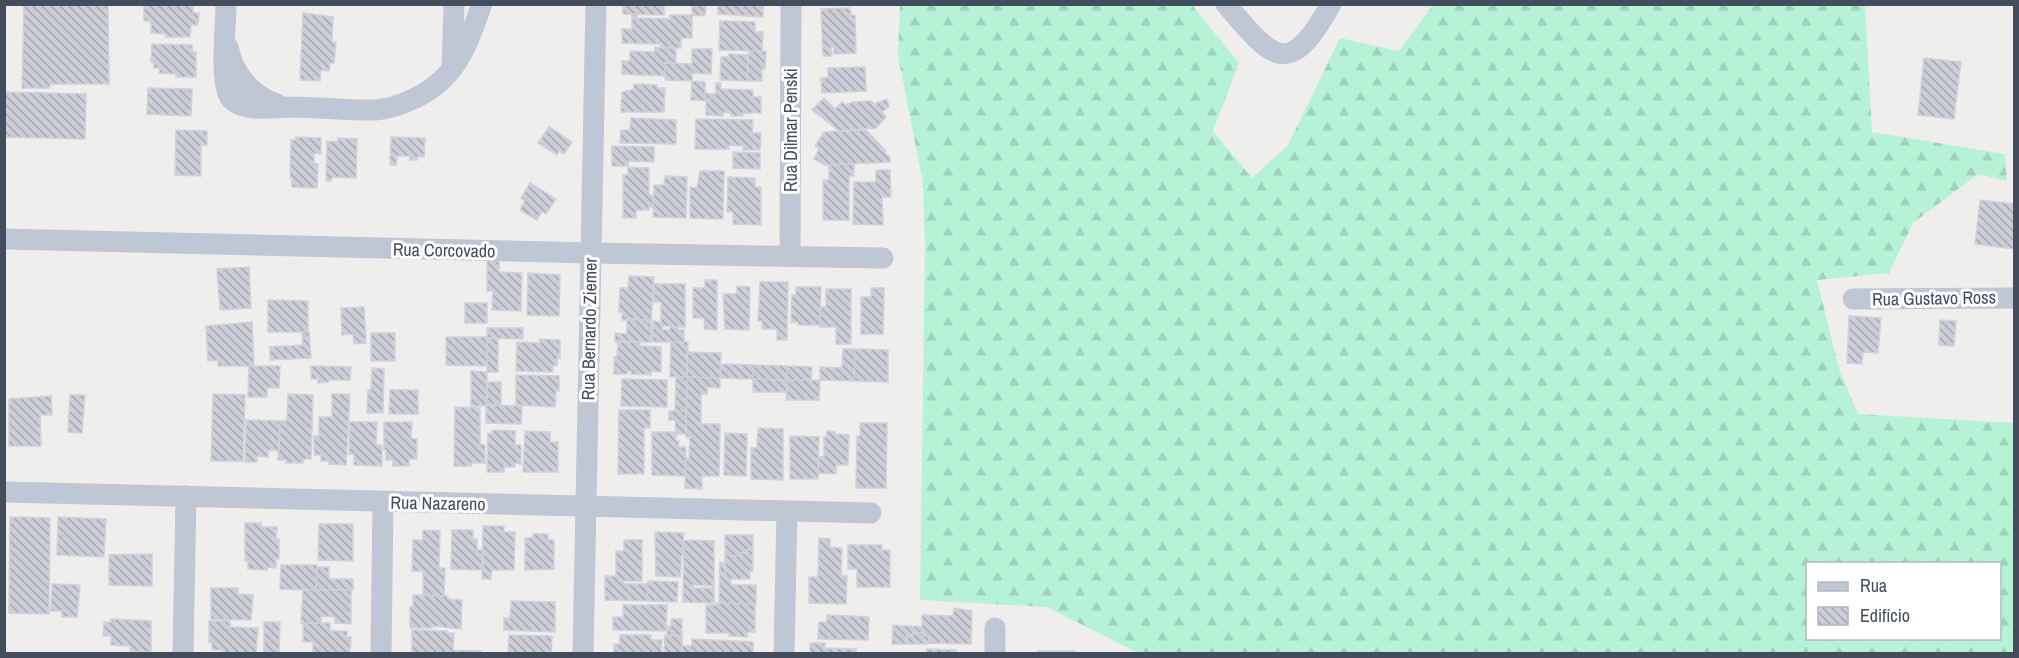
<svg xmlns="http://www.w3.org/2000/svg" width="2019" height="658" viewBox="0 0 2019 658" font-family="'Archivo Narrow',sans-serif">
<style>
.forest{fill:url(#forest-firs);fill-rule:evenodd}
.building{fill:url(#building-back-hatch);stroke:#d0d2da;stroke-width:1.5}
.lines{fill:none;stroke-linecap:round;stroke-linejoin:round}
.street{stroke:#bfc7d4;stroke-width:21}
.labels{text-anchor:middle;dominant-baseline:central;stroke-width:6;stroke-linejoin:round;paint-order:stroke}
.street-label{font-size:18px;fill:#444d5c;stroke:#fff}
</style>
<defs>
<pattern id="forest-firs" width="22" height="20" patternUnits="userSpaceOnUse" patternTransform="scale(1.5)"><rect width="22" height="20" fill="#b6f3d6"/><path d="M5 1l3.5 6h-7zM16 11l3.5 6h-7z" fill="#9ed2ba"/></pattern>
<pattern id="building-back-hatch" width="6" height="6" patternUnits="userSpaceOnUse" patternTransform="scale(1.5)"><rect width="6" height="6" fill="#cbced6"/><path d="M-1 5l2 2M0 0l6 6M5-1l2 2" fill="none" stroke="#a6a9b1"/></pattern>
</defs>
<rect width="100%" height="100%" fill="#f0eded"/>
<path class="forest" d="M900,5H1192L1239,63L1213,131L1252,178L1288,145L1340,38L1399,51L1433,5H1865L1872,132L2005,154L2007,181L1978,174L1913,223L1889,273L1817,280L1839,369L1858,414L2014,423V653L1140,654L1047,607L920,600L925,247L923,183L898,56ZM1808,564H2000V638H1808Z"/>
<path class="building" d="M24,4H108L109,84H50V88H22Z
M144,4H193V13H199L198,25H191L190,37H166V34L151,33V21H144Z
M623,4H664V15L623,14Z
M692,4H706L705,16L692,15Z
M718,4H763V17L718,14Z
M850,8L851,15H855L856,53L834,54V47H831L832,56H823L821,9Z
M303,13L333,17L332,42H336L334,63H330L329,71L321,70L320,81L300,80Z
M632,14H637V18L670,19V15H692V38H681V48H661V44L622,43V29H632Z
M720,21L755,22V32H763L762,51L719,50Z
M152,44L192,45V52H196V77H176V74L159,73L160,68H154V63L151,62Z
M655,47L676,48V63H665V76L622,74V61H630V51L655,52Z
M692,49H712L711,74L692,73Z
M749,51H766L765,69L762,68V81H747Z
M729,54L748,55L747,81L720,80L721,57H728Z
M1924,58L1961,62L1954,119L1918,115Z
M665,63L692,64V81L665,80Z
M865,67L866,91L822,93L821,78H828V68Z
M692,81L705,82V93L711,94L710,101L691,100Z
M716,83H721L720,89L753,90V97H761V113H743V116H731V113L723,112V116L706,115V101H710L711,94H716Z
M634,84L657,85V88H665L664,112H621L622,92L633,90Z
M148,88L192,89L191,116L147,114Z
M4,92L86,94L85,139L4,137Z
M824,98L835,109L842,102L846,105L853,102L871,101L874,104L887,99L889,107L882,112L886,117L876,128L839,131L812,110Z
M631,118L676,120V144L620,143L621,130H630Z
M696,119L753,120L752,133H761L760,150H743V146L729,145V149H695Z
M549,127L572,142L564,154L559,151L557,155L538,143Z
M176,130L207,131V145H201V176L175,175Z
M866,130L886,151L885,153L890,157V162L824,165L814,159L819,149L815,146L824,132Z
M296,137L321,138V154L314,153V163L318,164L317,188L292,187V178H290L291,140H295Z
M391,137L425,138L424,157H417V160H410V156H397L396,165H390Z
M338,138L357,139L356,178L332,177L331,181H326L327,141L338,142Z
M612,146L654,147V162L629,161L628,166H612Z
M733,152L760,153V169L733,168Z
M854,164V176H849V220H823V180H829V165Z
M628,167L649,168V195H654L653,207H649V210H636V218H623V175H628Z
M876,170H890L891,197H882L883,225L853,224L854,182H876Z
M700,171H724L723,219L690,218V187L697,188Z
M665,176L687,177L686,218L653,217L654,185H664Z
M728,177L755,178V187H761V225L733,224V212H727Z
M530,183L556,199L546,214L542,211L537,220L520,210L525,201L521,198Z
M1980,200L2014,204V249L1975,244Z
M487,260L499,261V272L522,273L521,311L492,310L493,291H487Z
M249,267L251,308L220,310L217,269Z
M528,273L560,275L559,316L527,315Z
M629,276L654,277L651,323H647V320H622V312H619L620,288H628Z
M705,280H717V330L705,329L704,318H693V288H705Z
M760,282H788L787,340H777V329H762V321H758Z
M654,284H685V327L661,326V302H654Z
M737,286L750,287L749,330L725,329L723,294H737Z
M796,287H821L820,325H798V322L791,323L792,295H796Z
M871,288H884L883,334H861V297H871Z
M826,289H851V344H836V327H820L821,307H826Z
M268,300L308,301V332H268Z
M465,303H487V323H465Z
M364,307L366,343L354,344L353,334L342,335L341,308Z
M1849,316L1881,318L1878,353L1863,352L1862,364L1847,363Z
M633,319L647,320V323H651V342H615V333L627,334V320Z
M1940,320L1956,321L1954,346L1939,345Z
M653,321L660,322L663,330H670V327H678V330H684V342H652Z
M252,322L254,366H218V360L208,361L206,326Z
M487,328H523V339L487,338Z
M302,332H309L311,358L270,360V347L303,345Z
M371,333H395V361H371Z
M446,337H487V366L446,365Z
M487,338H498V372H487Z
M539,339L560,340V358L557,357V366L553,365V372L516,371L517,342L540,343Z
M618,341L640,342V346L661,347V372L651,371V375L631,374V371H627V374H614V357H617Z
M671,342H688L687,377H670Z
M843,349H855L854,381L820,380V367L842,368Z
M855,349L888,350V382L854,381Z
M687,352L721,353L720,378L687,377Z
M721,364L754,365L753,379L720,378Z
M754,365L787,366V380L753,379Z
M249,366H280L279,388H267V397H248Z
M311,366L351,367L350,380H328L329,382L318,383V379H311Z
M787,366L812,367L811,380H787Z
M372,368L384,369L383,413H367L368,390H371Z
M471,371L487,372V406H471Z
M516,375L559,376V391H556L555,407L516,405Z
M676,377H687L686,411H675Z
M687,377L720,378V388L707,387V394H701V424H720L719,476H702V489L685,488L686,458H689L690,437H686Z
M622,379L667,380V407L621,406Z
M753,379L787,380V392H753Z
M787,380H820L819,400H786Z
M487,382H501V405H486Z
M390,390H418V414H389Z
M213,394L245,395L243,461H211Z
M288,394L313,395L311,459H303V463H286V460H278L280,421H287Z
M332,394H350L346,465L329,464V461H321V455H314V436H319V417H332Z
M70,395H85L82,433L68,432Z
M51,396L52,415H40L41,446H9V399Z
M486,405L522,406L521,424L486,423Z
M455,407L480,408V444L485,445V463H472L471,466H454Z
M619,410H650V428H644V474H618Z
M669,411H686V434H676L675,420H669Z
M246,420L280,421L279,451L268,450V457L257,456V462H245Z
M350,422H377L376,445H382V466L354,465V454H349Z
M384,422H412L411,438L417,439V459H409V466H393V460H386V450H384Z
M860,423H887L886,488H856L857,436H860Z
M758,428L783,429V480L751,479V448H757Z
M492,430L515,431V445H521V464L515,463V467H504V472H487L488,433L492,434Z
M525,431L550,432V442H558V472H523Z
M827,431L835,432V434L849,435L848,465H836V474L818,473L819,457L824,456V437H826Z
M652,432H676V441H679L678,447H686L685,476L652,475Z
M725,433L747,434L746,476L724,475Z
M790,436L819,437L818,479H790Z
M10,517L50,518L49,614L9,613Z
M58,517L106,519L104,557L57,555Z
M245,523H261V527H277L276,539H279V559H276V568L267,567V570L248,569V561H245Z
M319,524H353V561L318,560Z
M483,526H504V532H515L514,570H492L491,579H482Z
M423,530L440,531L439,568H445L444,596L423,595V571H412L413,540H423Z
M452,530H473V539H477V550H483V570L451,569Z
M655,532L684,533L680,577L656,576Z
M533,534H548V540H554V569L525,570V538H533Z
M725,535H753V550H747V553H740L741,556L725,555Z
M819,538L830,539V547L842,548L841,576H847L846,604L809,603V577H818Z
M624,540H642V581H619V576H616V551H624Z
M684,540L714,541V586L693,585V588H714V603L683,602Z
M848,545H882L881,550H890V587H857V569H848Z
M747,550H753V571H750V579H725V555L741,556L740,553H747Z
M152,554V586L109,585V555Z
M720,562L725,563V579H731V585H756V604L719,603Z
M281,565H317L316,590L280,589Z
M317,567H329V579H353V590H316Z
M605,576H619V581H623V584H648L647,601L605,600Z
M648,581L678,582L677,602L647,601Z
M52,584L80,585L77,617H62V611H51Z
M211,588H238V594L253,595L251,620L211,619Z
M303,590H351V624L335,623V617L321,616V623H301Z
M413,595L448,596V599L462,600L461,629L432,626V628H410V607H413Z
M511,601L555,602V632L504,630V618H510Z
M716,603L755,604V632H747V637L729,636V633H706V605H716Z
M623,605H667L666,631L613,630V617H623Z
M954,608L972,611L971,644L929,643V636H923V633L913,632V635H907V644H892L893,625L922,627V615L953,616Z
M827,615L869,617L868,640L818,639L819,622H827Z
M111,619L151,621V652L130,651V646L111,645V636H103L104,622H111Z
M671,619H682V636L667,635L668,626H671Z
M209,621H230V627L258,628L256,653H223V650H212V642H209Z
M264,622H280L279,654H264Z
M303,623H330V631H347V637H351L350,654H313V642H303Z
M412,630L447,631L446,633H454L453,650L481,651V654H412Z
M913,632L923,633V636H929L928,644H907V635H913Z
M509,635L552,636L551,654H513V652H508Z
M620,635H651V640H662L661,654H614V644H620Z
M665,635L682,636V654H664Z
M692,639L753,642V654H682V646H692Z
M810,643H825V648L856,649V654H810Z
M927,649L956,650V654H926Z
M1038,651H1074V654H1038Z"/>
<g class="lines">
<path class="street" d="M226,4C226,25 219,85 231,99C243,113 277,107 293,107C321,107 348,111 376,110C388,109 400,105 411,100C456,80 466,48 482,4
M1226,4C1273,60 1289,80 1331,4
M228,47C233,74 252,96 277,104
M452,69L454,4
M4,239L591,253L883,258
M790,256L791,4
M1853,299L2014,298
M4,492L871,513
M183,654L186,496
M381,654L383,502
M583,654L596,4
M784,654L787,511
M995,654V628"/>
</g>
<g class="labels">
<g class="street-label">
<text transform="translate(790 130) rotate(-90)">Rua Dilmar Penski</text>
<text transform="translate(444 250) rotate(1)">Rua Corcovado</text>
<text transform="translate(1934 298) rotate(-1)">Rua Gustavo Ross</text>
<text transform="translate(589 329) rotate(-89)">Rua Bernardo Ziemer</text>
<text transform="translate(438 503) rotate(1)">Rua Nazareno</text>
</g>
</g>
<rect width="2019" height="658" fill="none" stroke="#444d5c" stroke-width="12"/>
<rect x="1806" y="562" width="195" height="78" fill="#ffffff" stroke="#b4b8be" stroke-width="1.5"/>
<rect x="1818" y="582" width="30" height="9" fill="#bfc7d4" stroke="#b4b8be" stroke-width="1.5"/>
<text x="1860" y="592" font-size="18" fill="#444d5c">Rua</text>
<rect x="1818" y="607" width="30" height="18" fill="url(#building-back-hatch)" stroke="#b4b8be" stroke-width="1.5"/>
<text x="1860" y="622" font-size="18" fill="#444d5c">Edifício</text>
</svg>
